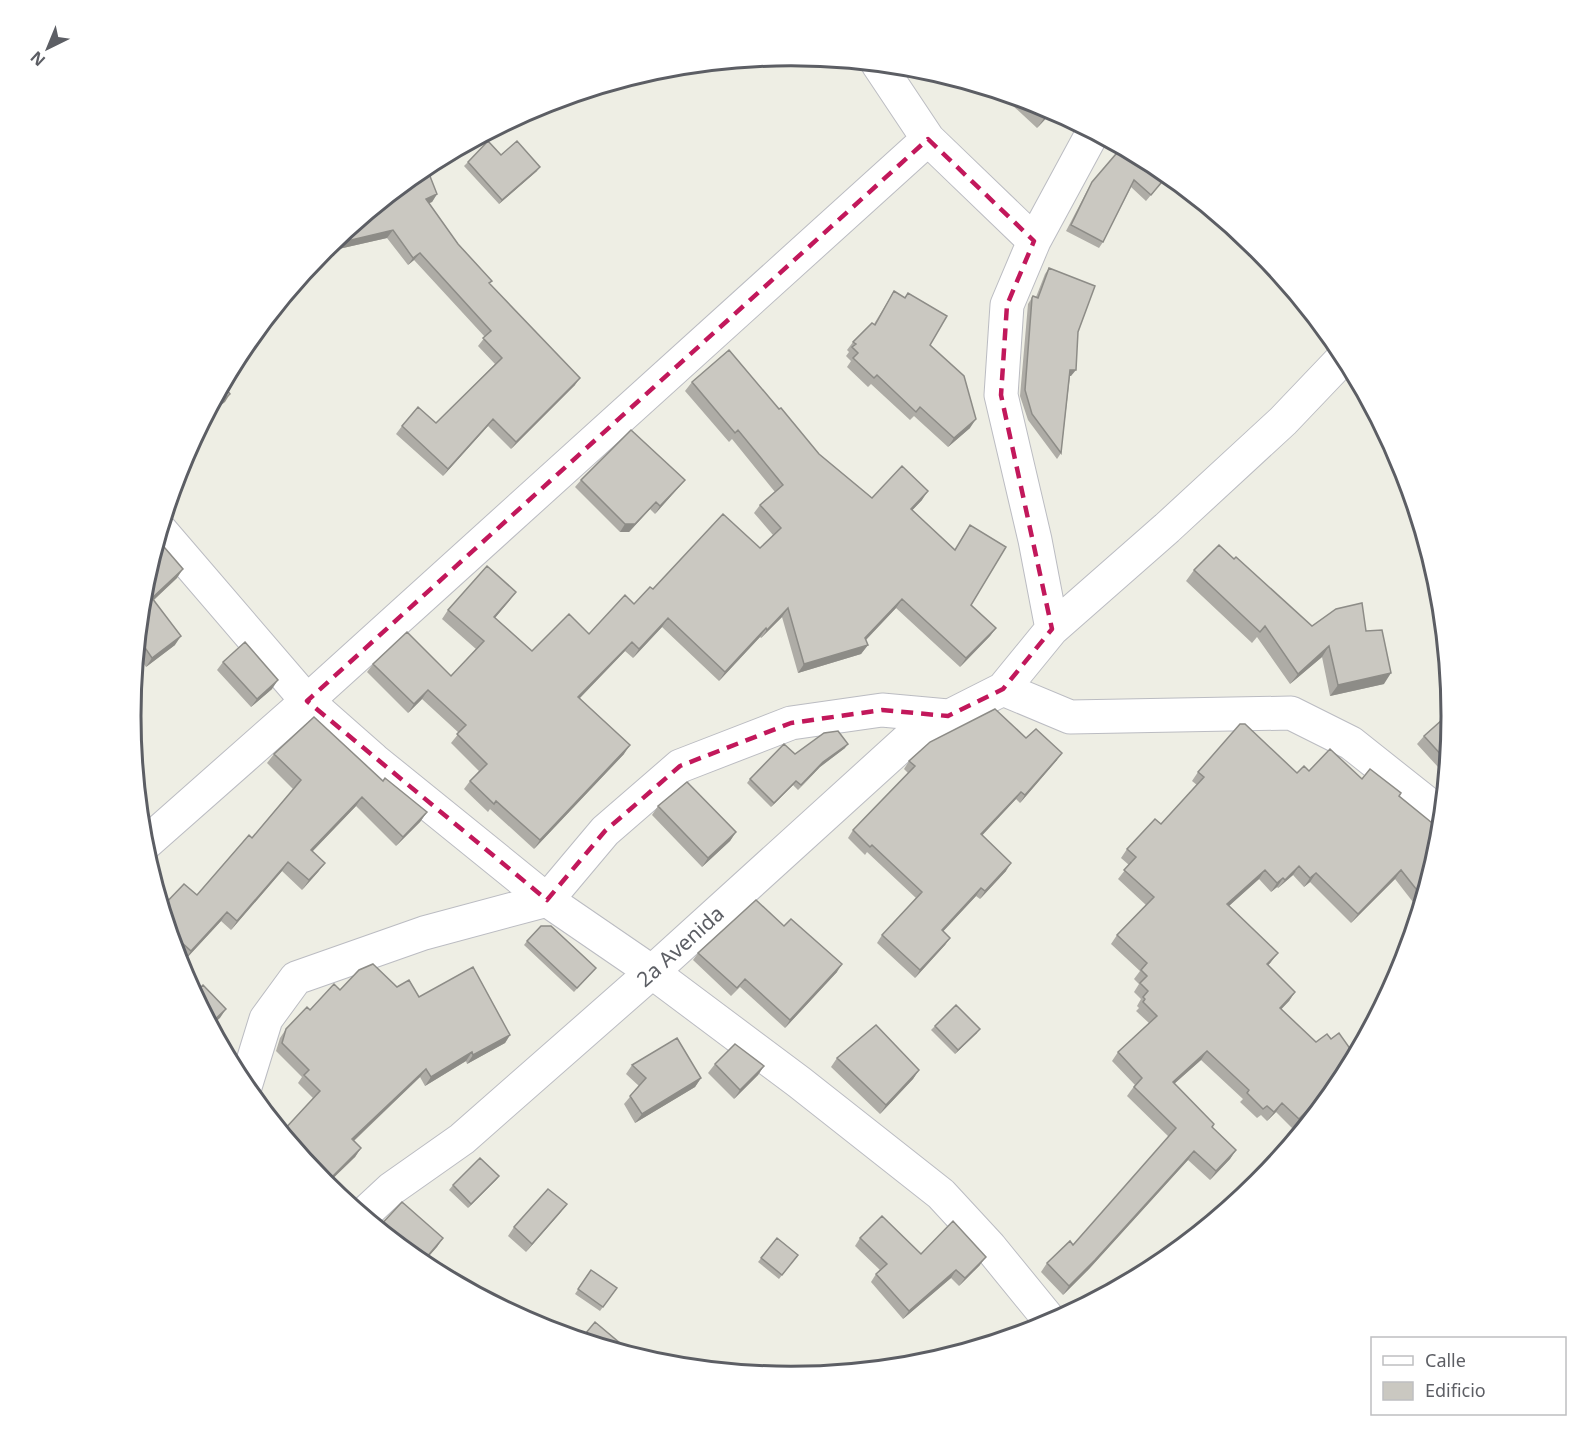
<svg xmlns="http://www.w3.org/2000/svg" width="1584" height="1433" viewBox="0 0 1584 1433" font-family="'Noto Sans',sans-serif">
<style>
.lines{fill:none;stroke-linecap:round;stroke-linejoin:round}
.minor-casing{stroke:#bbbcc2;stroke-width:35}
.minor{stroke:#fff;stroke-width:33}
.wall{fill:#aeaca6}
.shaded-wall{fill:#8d8c87}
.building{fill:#cac8c1;stroke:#8d8c87;stroke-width:1.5}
.marked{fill:none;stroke:#c2185b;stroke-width:4.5;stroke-dasharray:12 8;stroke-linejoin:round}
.labels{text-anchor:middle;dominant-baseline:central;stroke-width:4.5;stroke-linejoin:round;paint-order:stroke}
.street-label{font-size:21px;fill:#5c5e64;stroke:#fff}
.rim{fill:none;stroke:#5c5e64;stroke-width:3}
</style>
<rect width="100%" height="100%" fill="#eeeee4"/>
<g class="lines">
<defs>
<path id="minor" d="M878,64L928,139L1034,241
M161,531L307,701L374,760L547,900L652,972L799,1082L941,1194L990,1247L1052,1323
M1052,629L1167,528L1283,421L1345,356
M1003,689L1070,717L1291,713L1351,743L1443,816
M144,845L307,701L928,139
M245,1087L266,1019L296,978L424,933L547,900L605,831L680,766L791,723L882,710L948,716
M363,1215L391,1189L462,1139L652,972L914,734L1003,689L1052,629L1035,540L1001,395L1007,305L1034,241L1093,132"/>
</defs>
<use href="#minor" class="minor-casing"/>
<use href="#minor" class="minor"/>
</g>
<path class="wall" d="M998,92L1045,106L1054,110L1037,128Z
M501,155L537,171L499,204L464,166L468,162Z
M1155,167L1166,177L1146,201L1131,187L1103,242L1099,248L1066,231L1088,189L1092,182Z
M437,194L432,202L429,203L458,244L492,281L489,284L575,385L511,449L488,426L443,476L396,434L402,426L436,423L495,364L478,346L485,337L414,260L408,265L387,238L321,253Z
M1049,268L1078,332L1071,376H1070L1061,453L1057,459L1028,420L1020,396L1028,304L1033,296L1036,297L1045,274Z
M894,291L930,345L970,428L948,447L914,416L910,420L871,384L868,387L847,367L851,361L846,356L849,352L847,350L853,342L874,324Z
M692,382L779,409L819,454L872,498L922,500L912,510L955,550L970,525L971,605L996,628L990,636L960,667L896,608L866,640L868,645L861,654L798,673L782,617L761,638L760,637L719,681L662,627L633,658L625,651L580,698L624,754L534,849L490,809L488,812L464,789L470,781L479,771L451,743L459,733L422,699L408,713L367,672L373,664L451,676L476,649L442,619L448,610L510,600L495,618L532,651L589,634L634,604L653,589L760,548L773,535L754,513L760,505L775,492L732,439L729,442L685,391Z
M581,480H685L679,487L655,514L650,509L629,532H620L575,487Z
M1234,559L1312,626L1366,631L1384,684L1330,696L1322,657L1290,684L1257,637L1252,643L1186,581L1194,570Z
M177,578L154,600L175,645L146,667L137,654L144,587Z
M223,662L272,689L251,707L217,670Z
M1453,717L1449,758L1438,767L1417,744L1424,736Z
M1026,738L1057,760L1020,803L1016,799L982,835L1006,871L980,899L976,896L943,931L950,938L945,945L915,978L877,943L882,935L916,898L867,852L865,855L848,838L853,830L908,773L904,769L909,761Z
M845,748L820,767L798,790L793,785L771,807L747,783L750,779L795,754Z
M274,754L383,781L427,812L420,822L396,846L356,806L312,852L325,863L318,872L302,890L282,871L231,930L221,921L184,961L176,953L162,907L197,895L252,838L293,789L267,763Z
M1309,771L1362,779L1399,796L1440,846L1420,911L1395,879L1351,923L1310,882L1304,887L1293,875L1278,888L1277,887L1271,892L1259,879L1229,906L1271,962L1268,965L1295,992L1289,1001L1281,1009L1311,1109L1292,1128L1276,1112L1267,1121L1261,1115L1257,1118L1240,1102L1243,1099L1201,1060L1174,1084L1214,1124L1212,1127L1236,1150L1230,1159L1210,1180L1188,1160L1089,1269L1063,1295L1041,1272L1047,1263L1073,1245L1169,1137L1127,1096L1135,1085L1112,1061L1118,1052L1149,1023L1136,1011L1139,1008L1137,1006L1141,999L1134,992L1139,984L1134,979L1140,971L1111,944L1117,935L1146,905L1118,879L1129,865L1121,858L1127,849L1161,824L1197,785L1192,781L1198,772L1297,773Z
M658,806L736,832L730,841L702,867L652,815Z
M784,926L837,972L785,1028L740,987L731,996L693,960L698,953Z
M527,941L596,968L574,992L524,945Z
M397,987L419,997L510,1035L505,1043L467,1064L466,1061L425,1086L420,1077L354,1141L361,1148L355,1157L326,1185L324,1184L313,1098L298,1083L302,1077L276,1051L280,1038L286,1029L340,990Z
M935,1026L977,1033L955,1054L931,1030Z
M837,1058L919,1070L913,1079L880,1114L831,1067Z
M715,1064L764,1066L758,1075L734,1099L708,1073Z
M632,1065L701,1078L695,1087L635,1123L624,1104L639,1086L626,1074Z
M499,1176L496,1180L468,1208L449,1190L453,1185Z
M560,1213L526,1252L508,1236L514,1227Z
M777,1238L798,1255L779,1279L758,1262Z
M860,1238L921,1254L980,1265L959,1286L951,1278L903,1319L871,1282L876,1274L880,1270L855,1246Z
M591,1270L617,1288L600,1311L575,1294Z"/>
<path class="shaded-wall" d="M933,72L952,78L951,79Z
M1052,110H1054L1037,128L1045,117Z
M540,167L537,171L499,204L502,200Z
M437,194L432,202L420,207L426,199Z
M393,230L387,238L321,253L330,245Z
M420,253L414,260L408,265L413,258Z
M1070,370H1076L1071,376H1066Z
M580,378L575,385L511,449L516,442Z
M230,394L225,402L206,417L209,412Z
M493,419L488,426L443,476L448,469Z
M976,419L970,428L948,447L954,438Z
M685,480L679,487L655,514L660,506Z
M928,491L922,500L905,518L911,509Z
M656,502L650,509L629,532H620L625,524Z
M183,569L177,578L146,607L152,598Z
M516,592L510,600L488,626L494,617Z
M902,599L896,608L859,647L865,638Z
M788,608L782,617L761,638L767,630Z
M668,618L662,627L633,658L639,649Z
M766,628L760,637L719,681L725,672Z
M996,628L990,636L960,667L966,658Z
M181,636L175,645L146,667L152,658Z
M632,642L625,651L572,706L578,697Z
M868,645L861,654L798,673L804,664Z
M1329,646L1322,657L1290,684L1298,674Z
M1391,673L1384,684L1330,696L1338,685Z
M278,680L272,689L251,707L257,699Z
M428,690L422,699L408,713L414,704Z
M848,744L845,748L820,767L798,790L823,762Z
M630,745L624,754L534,849L540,840Z
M1062,753L1057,760L1020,803L1025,795Z
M1449,754V758L1438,767L1444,758Z
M796,781L793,785L771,807L774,803Z
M1021,792L1016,799L976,842L981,834Z
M362,797L356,806L304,860L311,850Z
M427,812L420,822L396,846L403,837Z
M736,832L730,841L702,867L708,858Z
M288,862L282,871L231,930L237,921Z
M325,863L318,872L302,890L309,880Z
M1011,863L1006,871L980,899L985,891Z
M1299,866L1293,875L1278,888L1285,880Z
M1265,870L1259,879L1221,913L1227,904Z
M1401,870L1395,879L1351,923L1358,914Z
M1316,873L1310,882L1304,887L1310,878Z
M1283,878L1277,887L1271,892L1277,883Z
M981,888L976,896L937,938L942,930Z
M227,912L221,921L184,961L191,951Z
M950,938L945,945L915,978L920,970Z
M1278,953L1271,962L1261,973L1267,964Z
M842,964L837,972L785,1028L790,1020Z
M1295,992L1289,1001L1274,1017L1280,1008Z
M226,1009L220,1018L211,1026L210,1024Z
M980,1029L977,1033L955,1054L958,1050Z
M510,1035L505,1043L467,1064L473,1055Z
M1207,1051L1201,1060L1166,1091L1173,1082Z
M472,1052L466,1061L425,1086L431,1077Z
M764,1066L758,1075L734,1099L740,1090Z
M426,1069L420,1077L346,1148L352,1139Z
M919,1070L913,1079L880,1114L886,1105Z
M701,1078L695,1087L635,1123L642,1114Z
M1343,1082L1335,1092L1311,1109L1292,1128L1299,1119L1317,1100Z
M1282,1103L1276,1112L1267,1121L1274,1112Z
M361,1148L355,1157L326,1185L325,1184Z
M1236,1150L1230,1159L1210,1180L1216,1171Z
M1194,1151L1188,1160L1089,1269L1063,1295L1069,1286Z
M499,1176L496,1180L468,1208L471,1204Z
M567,1204L560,1213L526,1252L532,1244Z
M443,1238L437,1247L422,1264L426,1258Z
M986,1257L980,1265L959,1286L965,1278Z
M956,1270L951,1278L903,1319L909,1311Z"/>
<path class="building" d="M1027,100L1045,106L1052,110L1045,117Z
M488,141L501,155L517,141L540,167L502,200L468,162Z
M1122,147L1156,165L1154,166L1166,177L1151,195L1134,180L1103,242L1071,225L1092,182Z
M426,166L437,194L426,199L458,244L492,281L489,283L580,378L516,442L493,419L448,469L402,426L418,407L436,423L502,358L483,338L491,331L420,253L413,258L393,230L330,245Z
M1049,268L1095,286L1078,332L1076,370H1070L1061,453L1032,414L1025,390L1032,298L1033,296L1038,298Z
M894,291L905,298L908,293L947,316L930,345L964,376L976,419L954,438L920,407L916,412L877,375L874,378L853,358L858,353L852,347L856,344L853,342L872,323L875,325Z
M729,350L779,409L781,408L819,454L872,498L902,466L928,491L911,509L955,550L970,525L1006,547L971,605L996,628L966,658L902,599L865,638L868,645L804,664L788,608L767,630L766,628L725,672L668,618L639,649L632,642L578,697L630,745L540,840L496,801L494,804L470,781L487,764L457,734L466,725L428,690L414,704L373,664L407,632L451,676L484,641L448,610L487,566L516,592L494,617L532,651L569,614L589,634L625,595L634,604L650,587L653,589L723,514L760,548L781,528L760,505L783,485L738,430L735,433L692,382Z
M223,385L230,394L209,412Z
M631,430L685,480L660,506L656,502L635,524H625L581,480Z
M158,540L183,569L152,598L181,636L152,658L139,639L144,587Z
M1219,545L1234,559L1236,557L1312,626L1336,609L1362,603L1366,631L1382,630L1391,673L1338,685L1329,646L1298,674L1265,626L1260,632L1194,570Z
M245,642L278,680L257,699L223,662Z
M995,709L1026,738L1036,729L1062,753L1025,795L1021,792L981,834L1011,863L985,891L981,888L942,930L950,938L920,970L882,935L922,892L872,845L870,847L853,830L915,766L909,761L930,742Z
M1452,711L1453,717L1449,754L1444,758L1424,736Z
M314,717L383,781L385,778L427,812L403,837L362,797L311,850L325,863L309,880L288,862L237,921L227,912L191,951L170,932L162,907L184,884L197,895L249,835L252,838L301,780L274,754Z
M1240,724H1245L1297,773L1304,766L1309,771L1330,749L1362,779L1370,769L1401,793L1399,796L1442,831L1440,846L1424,899L1401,870L1358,914L1316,873L1310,878L1299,866L1285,880L1283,878L1277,883L1265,870L1227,904L1278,953L1267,964L1295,992L1280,1008L1316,1042L1327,1034L1331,1039L1339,1033L1356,1057L1343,1082L1317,1100L1299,1119L1282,1103L1274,1112L1267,1106L1263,1109L1247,1093L1249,1090L1207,1051L1173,1082L1214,1124L1212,1127L1236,1150L1216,1171L1194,1151L1095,1260L1069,1286L1047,1263L1070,1241L1073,1245L1176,1128L1134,1087L1142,1078L1118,1052L1157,1016L1143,1002L1145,999L1143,997L1148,991L1140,983L1147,976L1141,970L1147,963L1117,935L1154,897L1124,870L1136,857L1127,849L1155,819L1161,824L1204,777L1198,772Z
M838,731L848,744L823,762L801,785L796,781L774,803L750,779L784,744L795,754L824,733Z
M687,782L736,832L708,858L658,806Z
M756,900L784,926L791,919L842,964L790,1020L745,979L737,988L698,953Z
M541,926H551L596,968L577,988L527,941Z
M373,964L397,987L409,980L419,997L473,967L510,1035L473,1055L472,1052L431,1077L426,1069L352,1139L361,1148L325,1184L282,1132L320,1091L304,1075L309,1070L282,1043L286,1029L307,1007L310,1010L334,984L340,990L359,970Z
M203,985L226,1009L210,1024L194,994Z
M956,1005L980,1029L958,1050L935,1026Z
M876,1025L919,1070L886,1105L837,1058Z
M677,1038L701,1078L642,1114L630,1096L646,1078L632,1065Z
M735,1044L764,1066L740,1090L715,1064Z
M480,1158L499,1176L471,1204L453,1185Z
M548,1189L567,1204L532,1244L514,1227Z
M402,1202L443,1238L426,1258L443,1276L424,1266L378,1228Z
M882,1216L921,1254L953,1221L986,1257L965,1278L956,1270L909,1311L876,1274L887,1264L860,1238Z
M777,1238L798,1255L782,1275L761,1258Z
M591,1270L617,1288L603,1307L578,1289Z
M595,1322L621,1344L616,1351L580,1340Z"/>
<path class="marked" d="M928,139L1034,241L1007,305L1001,395L1052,629L1003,689L948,716L882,710L791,723L680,766L605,831L547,900L307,701Z"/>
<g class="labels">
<g class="street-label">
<text transform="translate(680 946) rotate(-42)">2a Avenida</text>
</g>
</g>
<path d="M0 0H1584V1433H0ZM141 716a650 650 0 1 1 1300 0a650 650 0 1 1-1300 0Z" fill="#fff" fill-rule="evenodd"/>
<path class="rim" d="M141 716a650 650 0 1 1 1300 0a650 650 0 1 1-1300 0Z"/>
<rect x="1371" y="1337" width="195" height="78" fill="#ffffff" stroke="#bebfc1" stroke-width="1.5"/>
<rect x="1383" y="1356" width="30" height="9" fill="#ffffff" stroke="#bebfc1" stroke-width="1.5"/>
<text x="1425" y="1367" font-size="18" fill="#5c5e64">Calle</text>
<rect x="1383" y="1382" width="30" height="18" fill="#cac8c1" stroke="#bebfc1" stroke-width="1.5"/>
<text x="1425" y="1397" font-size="18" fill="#5c5e64">Edificio</text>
<g transform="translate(48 48) rotate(223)" stroke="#ffffff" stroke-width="4.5" paint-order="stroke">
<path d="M0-4.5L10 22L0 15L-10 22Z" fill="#5c5e64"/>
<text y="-9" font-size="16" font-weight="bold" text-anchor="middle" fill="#5c5e64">N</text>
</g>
</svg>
